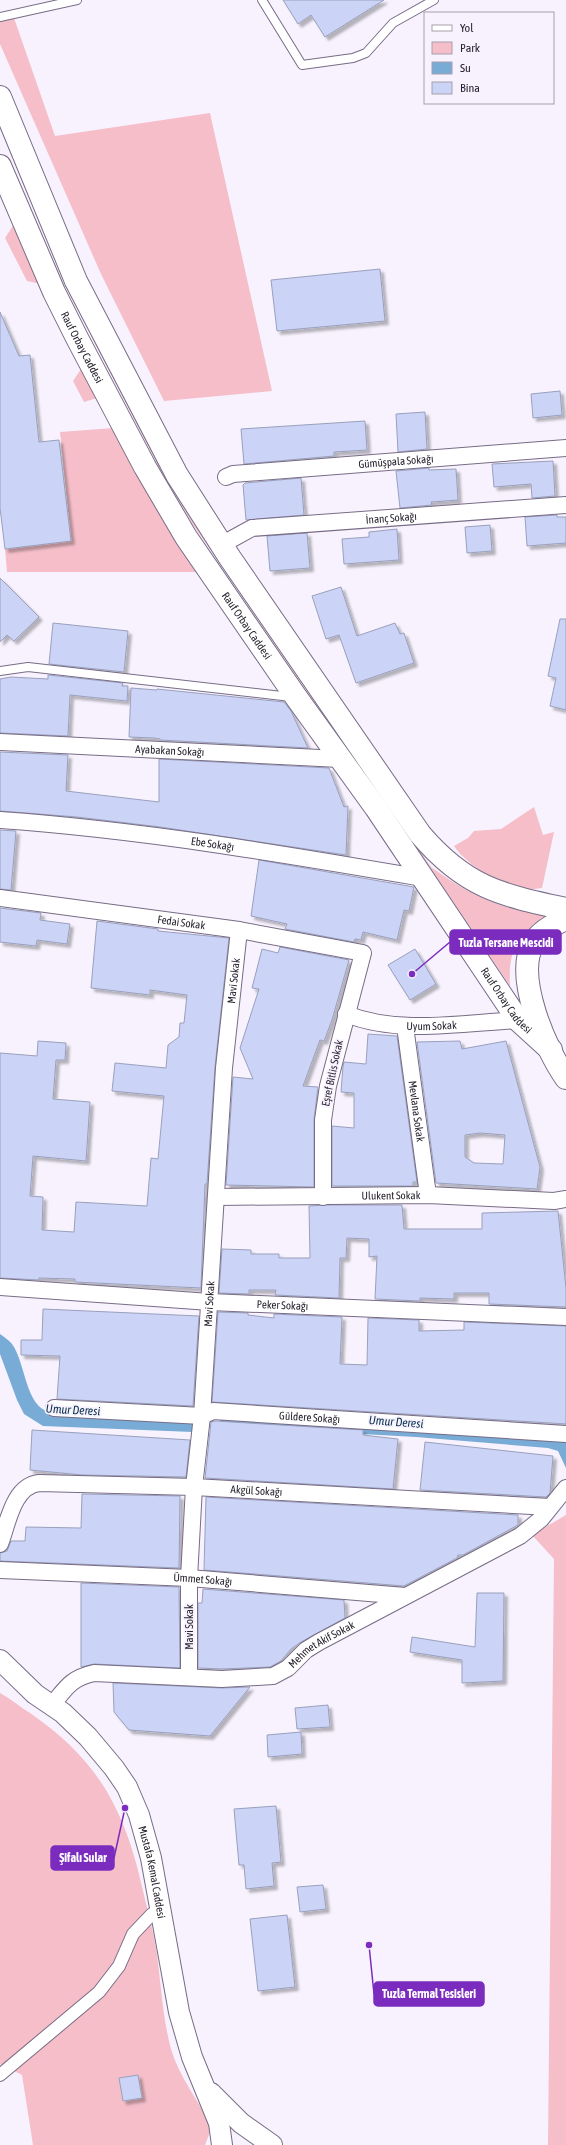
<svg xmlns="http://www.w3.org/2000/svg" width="566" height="2145" viewBox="0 0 566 2145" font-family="'Asap Condensed',sans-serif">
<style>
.green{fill:#f5bec9}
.water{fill:#78abd5}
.building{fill:#cbd3f6;stroke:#99a0bc;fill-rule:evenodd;filter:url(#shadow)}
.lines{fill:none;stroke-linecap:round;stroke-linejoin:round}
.service-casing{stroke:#786c86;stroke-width:10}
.pedestrian-casing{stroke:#786c86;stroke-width:14}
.minor-casing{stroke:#786c86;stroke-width:18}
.tertiary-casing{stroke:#786c86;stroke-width:22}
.primary-casing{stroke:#786c86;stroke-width:24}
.service{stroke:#fff;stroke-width:8}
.pedestrian{stroke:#fff;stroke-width:12}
.minor{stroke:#fff;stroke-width:16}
.tertiary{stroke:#fff;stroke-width:20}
.primary{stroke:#fff;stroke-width:22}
.labels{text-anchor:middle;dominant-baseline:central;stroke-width:3.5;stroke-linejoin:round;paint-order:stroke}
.street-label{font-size:11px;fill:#29242f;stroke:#f7f2fe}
.water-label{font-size:12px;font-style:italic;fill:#07304c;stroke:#f7f2fe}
.leader{fill:none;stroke:#7b2cbf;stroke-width:1.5}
.callout-dot{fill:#7b2cbf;stroke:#f7f2fe;stroke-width:1.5}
.callout{fill:#7b2cbf;stroke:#7b2cbf;stroke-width:1.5}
.callout-label{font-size:12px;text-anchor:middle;font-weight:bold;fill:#fff}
</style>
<defs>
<filter id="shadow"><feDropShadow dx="3.5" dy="3.5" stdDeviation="1" flood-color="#0004"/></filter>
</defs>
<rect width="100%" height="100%" fill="#f7f2fe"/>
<path class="green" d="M14,18L55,136L210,113L272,391L164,401L101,274L0,44V21Z
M14,224L41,284L27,281L5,238Z
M93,335L178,497L204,538L431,867C471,896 499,909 548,915C518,938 508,946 510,986L395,815L194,526L160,469L91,336Z
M83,366L100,397L84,402L73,381Z
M114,428L200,572H7L5,549L71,541L60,432Z
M534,807L543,835L554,832L542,888C534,889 524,891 517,889C497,883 465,863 454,846L468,838L474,831L501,829Z
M566,1515V2145H548L554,1559L532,1535Z
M0,1693C11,1699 20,1707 30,1713C101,1762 126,1813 144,1895C148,1912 153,1930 156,1948C161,1981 162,2016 171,2049C179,2077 198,2099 210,2125V2132L205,2145H33L22,2075L0,2064Z"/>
<path class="water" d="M0,1334C4,1337 9,1340 12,1344C26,1363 25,1407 50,1412L193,1418V1432L43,1426L24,1414L17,1400L0,1354Z
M220,1413L566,1440V1468L558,1451L548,1448L416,1437L220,1426Z"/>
<path class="building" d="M283,0H384L325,37L311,15L298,24Z
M380,269L385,321L277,331L271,280Z
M0,312L19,356L30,355L39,442L59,440L71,541L5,549L0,508Z
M560,391L562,415L533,418L531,394Z
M425,412L427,449L398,452L396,414Z
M365,421L367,450L334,452V456L244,464L241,429Z
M553,461L555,496L532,498L531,484L494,487L492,464Z
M429,468V470L456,469L458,500L431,502L432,505L400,508L396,471Z
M301,478L304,515L246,520L243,485L245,483Z
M557,515V517H566V543L527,546L525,517Z
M490,525L492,551L467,553L465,527Z
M397,529L399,560L344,564L342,539L369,537V532Z
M307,533L310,568L270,571L267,536Z
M0,578L39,617L14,641L7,635L0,642Z
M341,587L357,636L395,623L400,634L404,633L414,663L356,683L339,635L326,639L312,596Z
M560,619H566V710L550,706L556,678L548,676Z
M53,623L128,631L124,672L49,664Z
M48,675L123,683L122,686H128L127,701L70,695L68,736L0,733V679L11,677L48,679Z
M131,688L157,690V689L284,702L291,711L308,748L160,740V739L154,738L129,737Z
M0,752L68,755L66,791L159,802V759L329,768L344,807L348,806L346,855L160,827L77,817L0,811Z
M0,830L16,831L11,890L0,889Z
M259,860L414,887L409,911L404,910L397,940L363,932L361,940L355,939L354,942L285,929L287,924L251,916Z
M0,908L41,913L40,920L70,924L67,944L37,940L36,946L0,942Z
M97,921L158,929V931L229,938L215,1067L207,1184H205L201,1288L75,1282V1279L39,1278V1280L0,1278V1053L37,1056L38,1041L66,1043L65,1060H56L53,1099L90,1102L86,1161L33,1156L30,1196L43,1197L42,1230L74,1232L76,1202L147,1206L151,1158L158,1159L164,1096L112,1091L115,1063L166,1068L168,1045L179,1037L180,1023H184L187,995L150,990V995L91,988Z
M280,947L349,960L332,1020L324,1041L320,1040L303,1086L318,1087L314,1120V1187L226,1185L233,1077L253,1079L240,1048L259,989L252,988L262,949L278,953Z
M415,949L436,984L410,1000L388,965Z
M368,1034L397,1036L417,1182H413V1186H332V1126L354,1128V1093L341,1092L343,1066L344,1062L366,1064Z
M460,1041L462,1049L506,1041L540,1167L537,1189L436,1183L417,1042ZM480,1133L505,1135L503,1164L474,1163L465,1157V1135Z
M327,1205H402L404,1229H482V1213L558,1211L566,1288V1307L489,1304V1293H454V1299L420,1298V1301L375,1299L377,1256L369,1257V1239L347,1238L346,1258H340L339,1298L275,1295L276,1290H249V1294L219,1293L222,1249L251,1250V1254H279V1258H310L309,1206Z
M43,1309L199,1316L193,1406L57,1399L60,1356L21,1355V1340H42Z
M218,1312L248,1313V1315L274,1318V1314L342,1317L340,1364L367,1365L368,1318L419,1320V1331L464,1330V1322L566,1326V1424L212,1402Z
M215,1421L363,1430V1435L398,1439L393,1489L205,1478L211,1422Z
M32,1430L190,1440L186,1477L83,1475L30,1470Z
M425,1442L553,1456L550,1493L546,1497L420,1490Z
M82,1494L180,1496L179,1568L0,1561V1553L7,1551L11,1541H25L26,1527L81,1528Z
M206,1497L518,1515V1525L463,1555H458L457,1558L404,1586L204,1570Z
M81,1583L179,1587L180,1668L94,1664L81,1667Z
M203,1589L344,1600L345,1618L301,1642L291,1649L281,1661L270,1667L222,1669L198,1668V1603H202Z
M477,1593H504L503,1681L462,1683V1660L410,1652L412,1637L475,1647Z
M113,1683L222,1688L250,1687L210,1736L129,1730L114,1712Z
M328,1705L330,1727L297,1729L295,1708Z
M301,1732L302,1754L268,1757L267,1735Z
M276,1806L281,1862L272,1863L274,1886L246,1889L244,1865H239L234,1809Z
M323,1885L326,1909L300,1912L297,1887Z
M287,1915L295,1987L258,1991L250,1919Z
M138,2075L142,2098L123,2101L119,2078Z"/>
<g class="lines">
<defs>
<path id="service" d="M262,0L302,65L353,58L366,53L393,23L434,0
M0,17L77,0
M0,671L28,667L291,697"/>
<path id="pedestrian" d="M0,2075L99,1992L119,1966L133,1934L152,1914"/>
<g id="minor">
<path id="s1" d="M226,477L233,474L566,448"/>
<path id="s2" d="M221,545L252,528L566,505"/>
<path id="s3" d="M0,742L340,759"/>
<path id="s4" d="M0,820C142,830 283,854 423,878"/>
<path id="s5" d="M0,898L239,930L363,953L328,1086L323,1120V1197"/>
<path id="s6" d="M346,1014C399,1035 462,1023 518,1020"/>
<path id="s7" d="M405,1026L428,1195"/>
<path id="s8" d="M216,1197L428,1195L554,1201L566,1199"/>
<path id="s9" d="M0,1287L210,1302L566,1317"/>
<path id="s10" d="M54,1408L202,1416L213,1411L566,1434"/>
<path id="s11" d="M0,1544C8,1523 13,1486 39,1483L194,1487L550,1507"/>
<path id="s12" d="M0,1570L189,1578L405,1596"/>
<path id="s13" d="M189,1677V1578L194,1487L202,1416L224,1068L239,930"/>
<path id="s14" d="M52,1705C66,1688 71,1678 94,1673L222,1679L273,1676L288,1668L306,1650L319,1642L520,1536L541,1519L566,1488"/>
</g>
<g id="tertiary">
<path id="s15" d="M0,1660L35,1694L63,1713L88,1737L114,1768L127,1787L139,1815L151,1858L179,2012L192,2057L219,2123L222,2145"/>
<path d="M211,2093L241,2123L272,2145"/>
</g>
<g id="primary">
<path d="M0,97L76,281L177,475L230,558L420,834C465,887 500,895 566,909"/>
<path id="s16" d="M0,166L54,292L77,338L145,467L186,537L296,697L376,808L518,1020L551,1050"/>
<path d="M566,919C554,924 541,931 534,942C513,975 546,1050 566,1078"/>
</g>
</defs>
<use href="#service" class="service-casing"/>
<use href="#pedestrian" class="pedestrian-casing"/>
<use href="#minor" class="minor-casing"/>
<use href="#tertiary" class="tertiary-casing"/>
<use href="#primary" class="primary-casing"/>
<use href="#service" class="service"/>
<use href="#pedestrian" class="pedestrian"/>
<use href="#minor" class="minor"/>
<use href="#tertiary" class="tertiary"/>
<use href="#primary" class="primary"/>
</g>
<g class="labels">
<g class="street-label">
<text stroke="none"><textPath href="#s16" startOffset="199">Rauf Orbay Caddesi</textPath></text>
<text stroke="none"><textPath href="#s1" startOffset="171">Gümüşpala Sokağı</textPath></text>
<text stroke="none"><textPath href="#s2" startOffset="175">İnanç Sokağı</textPath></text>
<text stroke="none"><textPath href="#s16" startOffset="523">Rauf Orbay Caddesi</textPath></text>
<text stroke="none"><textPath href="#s3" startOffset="170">Ayabakan Sokağı</textPath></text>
<text stroke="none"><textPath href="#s4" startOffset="214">Ebe Sokağı</textPath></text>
<text stroke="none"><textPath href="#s5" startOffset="183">Fedai Sokak</textPath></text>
<text stroke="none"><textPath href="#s13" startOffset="698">Mavi Sokak</textPath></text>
<text stroke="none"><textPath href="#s16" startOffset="979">Rauf Orbay Caddesi</textPath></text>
<text stroke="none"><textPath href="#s6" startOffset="87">Uyum Sokak</textPath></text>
<text transform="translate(332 1073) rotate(-78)">Eşref Bitlis Sokak</text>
<text stroke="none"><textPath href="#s7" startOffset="86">Mevlana Sokak</textPath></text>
<text stroke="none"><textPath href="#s8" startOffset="175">Ulukent Sokak</textPath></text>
<text stroke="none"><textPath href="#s13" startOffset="374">Mavi Sokak</textPath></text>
<text stroke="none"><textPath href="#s9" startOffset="283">Peker Sokağı</textPath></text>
<text stroke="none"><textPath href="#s10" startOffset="257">Güldere Sokağı</textPath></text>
<text stroke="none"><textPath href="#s11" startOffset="294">Akgül Sokağı</textPath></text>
<text stroke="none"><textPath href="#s12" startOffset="203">Ümmet Sokağı</textPath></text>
<text transform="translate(189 1627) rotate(-90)">Mavi Sokak</text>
<text stroke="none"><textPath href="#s14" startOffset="292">Mehmet Akif Sokak</textPath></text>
<text stroke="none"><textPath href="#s15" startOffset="270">Mustafa Kemal Caddesi</textPath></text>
</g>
<g class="water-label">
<text transform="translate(73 1410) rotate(3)">Umur Deresi</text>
<text transform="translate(396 1422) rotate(4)">Umur Deresi</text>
</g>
</g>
<path class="leader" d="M412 974L450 942M125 1808L114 1858M369 1945L374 1994"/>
<g class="callout-dot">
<circle cx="412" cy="974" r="4"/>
<circle cx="125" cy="1808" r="4"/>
<circle cx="369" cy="1945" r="4"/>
</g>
<g class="callout">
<rect x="450" y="930" width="111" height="24" rx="4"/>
<rect x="51" y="1846" width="63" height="24" rx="4"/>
<rect x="374" y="1982" width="110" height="24" rx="4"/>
</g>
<g class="callout-label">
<text x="506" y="947">Tuzla Tersane Mescidi</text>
<text x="83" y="1862">Şifalı Sular</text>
<text x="429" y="1998">Tuzla Termal Tesisleri</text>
</g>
<rect x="424" y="12" width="130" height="92" fill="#f7f2fe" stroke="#a5a0ab"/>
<rect x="432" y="25" width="20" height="6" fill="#ffffff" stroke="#a5a0ab"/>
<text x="460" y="32" font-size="12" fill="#29242f">Yol</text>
<rect x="432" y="42" width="20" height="12" fill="#f5bec9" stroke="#a5a0ab"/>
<text x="460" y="52" font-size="12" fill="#29242f">Park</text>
<rect x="432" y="62" width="20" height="12" fill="#78abd5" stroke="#a5a0ab"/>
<text x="460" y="72" font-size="12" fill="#29242f">Su</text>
<rect x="432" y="82" width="20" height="12" fill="#cbd3f6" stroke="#a5a0ab"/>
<text x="460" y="92" font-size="12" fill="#29242f">Bina</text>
</svg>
